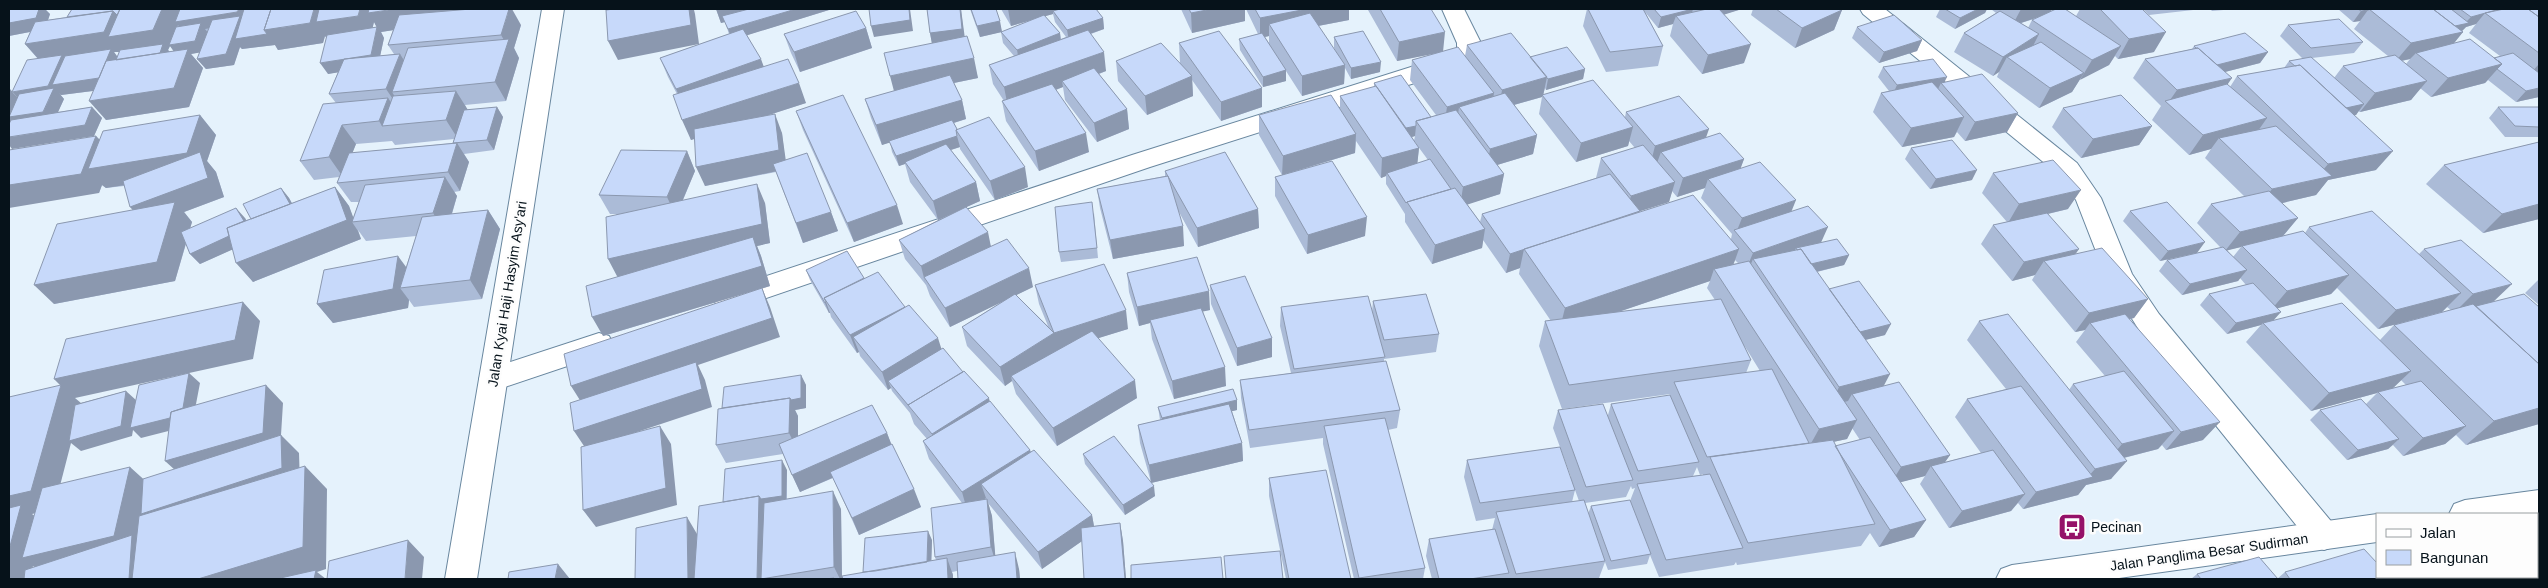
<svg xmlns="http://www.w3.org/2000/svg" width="2548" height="588" viewBox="0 0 2548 588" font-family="Helvetica,sans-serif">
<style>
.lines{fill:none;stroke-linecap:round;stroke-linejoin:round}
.street-casing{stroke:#69879f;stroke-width:2}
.secondary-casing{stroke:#69879f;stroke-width:2}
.street{fill:#fff;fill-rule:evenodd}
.secondary{fill:#fff;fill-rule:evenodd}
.wall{fill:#abbbd7;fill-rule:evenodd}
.shaded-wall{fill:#8b98af;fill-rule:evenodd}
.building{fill:#c7d9fa;stroke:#8b98af}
.labels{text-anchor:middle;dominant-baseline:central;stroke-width:5;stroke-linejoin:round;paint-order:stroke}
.street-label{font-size:14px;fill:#06121a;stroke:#fdfdfd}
.poi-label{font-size:14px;fill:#06121a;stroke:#fdfdfd;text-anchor:start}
</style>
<rect width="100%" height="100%" fill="#e5f2fc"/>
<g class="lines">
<defs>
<path id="street" d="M1442,9H1464L1481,43L1476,57L1465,67L1150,167L728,311L718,308L714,300L718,292L1132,155L1449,55L1457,49V43Z
M1860,9H1885L2077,163L2101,198L2132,274L2159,314L2335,526L2340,536L2335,546L2324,550L2313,546L2139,330L2106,277L2076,200L2059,175L1863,14Z
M599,333L609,336L613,344L609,352L493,391L483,387L479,379L483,371Z"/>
<path id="secondary" d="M542,9H564L477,579H445Z
M2539,490V516L2537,517V514H2449L2454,504L2465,500Z
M2377,514V542L2112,579H1996L2001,569L2012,565Z"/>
</defs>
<use href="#street" class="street-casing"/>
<use href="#secondary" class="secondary-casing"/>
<use href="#street" class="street"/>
<use href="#secondary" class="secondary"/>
</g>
<path class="wall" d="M9,9H45L50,14L48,20L67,17L72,9L521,25L514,48L519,58L506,101L465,105L467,110L497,107L503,117L494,150L464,154L469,162L460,191L454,192L457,196L452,214L488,210L500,229L482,299L414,307L409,300L408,308L333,323L317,304L406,267L416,236L366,241L358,230L361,239L253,282L233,249L200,264L190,254L186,244L175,281L54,304L133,210L124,186L106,188L102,185L99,193L96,136L100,140L200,115L216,135L207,161L216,172L224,197L184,212L192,222L190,228L245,218L246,220L251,219L281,188L289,198L292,203L335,187L349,206L353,218L359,202H351L337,183L339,177L314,180L300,161L336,103L329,94L338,72L328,74L327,38L325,36L323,43L278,50L275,45L242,49L240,47L234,65L206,69L197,59L200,52L191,54L203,68L189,107L106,120L93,91L61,95L59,93L64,99L58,112L92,107L102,118L94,136L9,145V88L17,97L38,59L25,44L30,32L9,36ZM374,22L377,27L372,28ZM393,30L388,45L394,54L380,56L384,38L381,32ZM170,46L174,51L170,52L168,50ZM114,52H119L117,57ZM454,139L453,143L352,153L356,144L392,141L395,145Z
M716,9H829V10L747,35L764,67L806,103L765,116L782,133L785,160L831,212L838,231L803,243L776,172L705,186L694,139L691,140L677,94L668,77L660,58L729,34L725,22L721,23Z
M927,9H961L964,36L978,78L954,83L962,100L966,119L954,123L957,129L1028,187L995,200L960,149V147L951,150L976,182L980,201L966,207L991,246L1033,287L1016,295L1048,326L1039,304L1035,285L1128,329L1098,338L1137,398L1057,446L1016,394L1012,381L1005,386L967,346L962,327L1003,301L950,327L930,296L926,285L905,259L899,240L938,220L910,182L905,164L899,166L892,152L890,142L882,145L871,118L865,99L894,91L932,43L930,33Z
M970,9H996L1002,32L1031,20L1011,26L1001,9H1096L1103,18L1104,29L1091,34L1106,71L1099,74L1127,109L1129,129L1097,142L1065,100L1063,87L1056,90L1089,152L1039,171L1006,121L1002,101H1004L993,84L989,65L1014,56L1003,43L1001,32L980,37ZM1053,14L1055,22L1066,37L1061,39L1060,33L1045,16Z
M1181,9H1245V21L1192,33Z
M1246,9H1349V20L1318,26L1336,52L1334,48V37L1380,72L1351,79L1345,68L1344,84L1302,96L1286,71V81L1263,87L1240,50L1239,39L1258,34ZM1269,36V43L1265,37Z
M1369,9H1431L1443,52L1465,56L1467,45L1530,57L1585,69L1583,79L1546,90L1545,88L1543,95L1625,117L1626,112L1706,138L1744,159L1740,169L1791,211L1821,242L1849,255L1844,265L1817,272L1829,289L1885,335L1865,340L1883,386L1950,455L1945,462L1981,453L1955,417L1967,399L2006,389L1967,340L1979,321L2069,390L2073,384L2105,376L2076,342L2085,330L2075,332L2032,280L2035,275L2012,281L1981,244L1993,225L2007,222L1982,193L1993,173L2068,209L2048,214L2075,254L2148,299L2134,318L2129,319L2203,440L2166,450L2162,445L2158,449L2124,458L2111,479L2086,485L2078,495L2023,509L2018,503L2011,511L1949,528L1920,484L1925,476L1900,482L1926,520L1914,537L1879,547L1870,533L1861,546L1737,565L1736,562L1734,565L1659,577L1650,555L1647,564L1608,570L1605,562L1599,578L1588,579H1432L1426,556L1429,539L1492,530L1495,518L1476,521L1464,477L1467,460L1571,477L1553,428L1558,410L1608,415L1611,404L1669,396L1670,394L1562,409L1539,346L1545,321H1551L1519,274L1520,268L1506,273L1483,240L1482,248L1432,264L1405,222V214L1386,184V176L1381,178L1356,141L1355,153L1296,171L1365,236L1307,254L1275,196V177L1282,175L1259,135V115L1340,108V96L1374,87V83L1431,117L1436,115L1410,80L1412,60L1440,52L1397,61L1368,10ZM1542,97L1539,114L1576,162L1628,146L1629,141L1635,148L1601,158L1596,178L1482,214L1480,222L1467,204L1500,194L1504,174L1497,165L1533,154L1537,135L1514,105ZM1415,136L1414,141L1428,160L1417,164L1419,148L1412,137ZM1705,188L1701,198L1732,234L1731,239L1639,212V211L1669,202L1672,191L1677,197ZM1735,260L1738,263L1733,264ZM1710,281L1707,288L1715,300L1618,312ZM1744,345L1760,371L1746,373L1751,360ZM1852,428L1860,440L1836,446L1833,442L1847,439ZM1697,467L1700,475L1703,474V475L1693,476ZM1631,486L1632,489L1635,488L1630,501L1591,506L1588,514L1585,503L1626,497ZM1575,490L1579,501L1572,502Z
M1587,9H1742L1724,14L1744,63L1702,74L1670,36L1673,24L1658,28L1645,12L1663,46L1658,66L1606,72L1583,26Z
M1753,9H1839L1842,10L1834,30L1795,48L1751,15Z
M1940,9H1987L1985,13L1955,29L1936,17Z
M1991,9H2052L2051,11L2078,18L2076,16L2080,9L2070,10L2069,9H2142L2154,52L2118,59L2115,56L2109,65L2080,79L2072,92L2039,108L1997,77L1999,72L1993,76L1954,52L1964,33L1996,13ZM2037,18L2032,20L2028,28L2021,23Z
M2143,9H2202L2149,15Z
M2210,9H2235L2212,11Z
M2338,9H2539V97L2516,102L2488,80L2485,83L2431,97L2420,88L2411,100L2360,112L2358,111L2356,115H2354L2376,170L2328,180L2316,195L2282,203L2298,218L2283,236L2305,233L2309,227L2419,254L2424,249L2493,302L2539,307V424L2466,445L2456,435L2445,444L2403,456L2393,445L2388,449L2347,460L2310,420L2320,410L2366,404L2377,393L2311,411L2246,342L2261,325L2227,334L2200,305L2209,294L2246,285L2240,278L2238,281L2182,295L2159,271L2167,260L2221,248L2197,223L2211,204L2244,196L2205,158L2211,149L2189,155L2152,120L2161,106L2133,78L2145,59L2192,49L2194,46L2268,52L2260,63L2225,72L2228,85L2230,87L2237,76L2284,68L2289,61L2303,59L2280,36L2288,25L2363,42L2354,53L2312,58L2334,78L2343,66L2388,56L2354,29L2360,21L2353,22ZM2476,24L2469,33L2500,56L2494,58L2453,43L2463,32L2462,31L2466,27ZM2410,59L2406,64L2402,61ZM2241,247L2233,257L2227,250ZM2337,288L2378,329L2442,312L2447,307L2451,310L2394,325L2380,340L2274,320L2278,308L2331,294ZM2401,380L2406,385L2393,388Z
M1857,27L1922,40L1917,51L1879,63L1852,38Z
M866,28L872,48L800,72L791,53L784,34Z
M1179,43L1262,107L1221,121L1192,80L1193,96L1147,115L1118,81L1116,61L1180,63Z
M1883,67L1945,82L2018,113L2007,132L1965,141L1957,132L1954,137L1902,147L1873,112L1881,93L1889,91L1878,77Z
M2498,107H2539V137H2505L2489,118Z
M2063,108L2152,126L2139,145L2081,158L2052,127Z
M796,111L903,224L854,242L803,130Z
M2539,142V219L2483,233L2426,184L2444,165Z
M1911,148L1972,180L1930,189L1905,159Z
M687,151L695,171L683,200L765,203L770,243L757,246L761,256L770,286L603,336L618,277L616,214H610L599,195Z
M1165,171L1258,209L1259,228L1198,247L1179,212L1184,246L1113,259L1100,208L1097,189L1165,176Z
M2130,211L2197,253L2160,261L2123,221Z
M1094,213L1098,258L1061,262L1059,252Z
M806,270L864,278L905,307L941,349L989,401L1030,450L1031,452L1092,515L1094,526L1120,523L1123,541L1126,579H1084L1082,541L1042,569L988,503L992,516L995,555L1019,569L1020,579H958L957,571L952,572L953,575L863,573V572L932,540L931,561L936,560L935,557L962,503L929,459L923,441L927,439L914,424L910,413L892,391L891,388L888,390L860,356L859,352L857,353L831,317L830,313H829L810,280Z
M1127,273L1210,310L1203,311L1226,386L1174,399L1152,339L1150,323L1139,326L1129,292Z
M2539,279V305L2525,293Z
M1210,285L1272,357L1237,366L1211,304Z
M1373,301L1439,334L1436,352L1384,359V361L1400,410L1397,428L1388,430L1425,568L1423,579H1354L1323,444V438L1250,448L1241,398L1240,380L1291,373L1280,326L1281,307L1372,312Z
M801,375L806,385V408L795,410L798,416V436L887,433L891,444L921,507L859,535L833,478L800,492L783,454L726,463L716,445L722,408Z
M1237,400V410L1232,411L1242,443L1243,461L1151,483L1155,496L1125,515L1085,464L1083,454L1151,482L1140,443L1138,425L1160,420L1158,407Z
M787,470V499L841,509L842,579H635L697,534L723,502Z
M1269,478L1351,579H1286L1269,496Z
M2539,550V579H2191L2197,574L2277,579L2285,572L2377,577H2537V551Z"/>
<path class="shaded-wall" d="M39,9H45L50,14L45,29L9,36V23Z
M75,9H133L134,10L128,26H126L129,30L127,34L153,30L162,9H213L186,13L183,10L179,21L237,12L239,9H250L245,23L247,26L244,37L267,34L264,30L270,29L276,9H287L281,28L310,23L314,9H333L330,20L358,16L360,9H377L376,12L395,9H512L521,25L514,48L519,58L506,101L495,82L507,45L501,35L508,13L381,32L384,38L378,66L328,74L320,63L371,55L377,28L374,22L371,35L329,41L325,36L323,43L278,50L275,45L242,49L240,47L234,65L206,69L197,59L226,54L237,24L205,29L209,34L203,52L191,54L203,68L189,107L106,120L89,101L174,88L186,55L177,56L170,46L168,50L172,54L166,71L122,77L116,69L108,89L61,95L59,93L64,99L53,123L18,128L16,126L12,137L85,125L92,107L102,118L94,136L12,149L9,145V88L26,107L22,115L43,112L50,98L22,102L12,92L48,86L59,60L42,63L25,44L104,32L105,29L74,34L65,23L111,16L113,11L80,16ZM121,10L120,15H117L114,11ZM178,25L183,32L199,30L195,41L170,45ZM161,51L157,60L117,66L120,60L114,52H120L124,57ZM109,53L99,78L64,83L71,66L66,60Z
M617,9H696V10H694L695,14L699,44L618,60L608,41Z
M716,9H773L721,23Z
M796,9H829V10L732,40L728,29Z
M909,9H910L913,31L874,37L871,26Z
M960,9H961L965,39L932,44L930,33Z
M1008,9H1070L1053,11V14L1011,26Z
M1212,9H1245V21L1192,33L1191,13Z
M1307,9H1349V20L1276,34L1269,24V36L1260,38V18Z
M1693,9L1690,20L1676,16L1673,24L1658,28L1661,17Z
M1707,9H1742L1704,21Z
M1978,9H1987L1985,13L1955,29L1960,18Z
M2021,9H2052L2050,13L2012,26Z
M1842,10L1834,30L1795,48L1802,28Z
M2368,10L2360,21L2353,22L2361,11Z
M2485,13L2476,24L2466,27L2461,32H2463L2447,52L2416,53L2410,59L2395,62L2411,43L2447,27L2465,23L2471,17Z
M1103,18L1104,29L1069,41L1067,30Z
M1000,21L1002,32L980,37L977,26Z
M866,28L872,48L800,72L794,52Z
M1445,32L1443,52L1397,61L1399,42Z
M2166,32L2154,52L2118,59L2129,39Z
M1060,33L1061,44L1019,61L1017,50Z
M2039,34L2029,54L2007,57L1999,72L1993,76L2003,57Z
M1922,40L1917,51L1879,63L1884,52Z
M1751,44L1744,63L1702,74L1708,55Z
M2121,46L2109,65L2080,80L2092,60Z
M1104,52L1106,71L1066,86L1062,81L1063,87L1008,107L1004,87Z
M2268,52L2260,63L2209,76L2216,65Z
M400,54L412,73L392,92L400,105L399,108L386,89Z
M974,58L978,78L895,95L890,76Z
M761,59L768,79L685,109L676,89Z
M1381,62L1380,72L1351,79V68Z
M2502,64L2485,83L2431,97L2448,78Z
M2539,64V74L2527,77Z
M1345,65L1344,84L1302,96V76Z
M1585,69L1583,79L1546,90L1548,79Z
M1286,70V81L1263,87V77Z
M2084,73L2072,92L2039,108L2050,88Z
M1192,76L1193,96L1147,115L1145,96Z
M1547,77L1543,96L1542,95V97L1499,109L1502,90Z
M1947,77L1943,85L1941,83L1938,89L1892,96L1897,85Z
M2232,78L2218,98L2168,103L2177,90Z
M2427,81L2411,100L2360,112L2375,93Z
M799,83L806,103L691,140L682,120Z
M1262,88V107L1221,121V102Z
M2539,88V97L2516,102L2526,91Z
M456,91L468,110L458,139L446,120Z
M1494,93L1491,113L1459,107L1457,123L1444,126L1447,107Z
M388,98L401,117L382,126L379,121Z
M962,100L966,119L882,145L876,125Z
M2364,104L2356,115L2334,119L2343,108Z
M497,107L503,117L494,150L487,140Z
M1127,109L1129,129L1097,142L1094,123Z
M2018,113L2007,132L1965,141L1975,122Z
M775,114L782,133L787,169L705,186L696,167Z
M200,115L216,135L207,161L216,172L224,197L184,212L192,222L175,281L54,304L34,285L147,226L130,207L203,173L106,188L102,185L99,193L9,208V185L96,136L114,155Z
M1964,117L1954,137L1902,147L1911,128Z
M2267,118L2253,138H2219L2211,149L2189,155L2203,135Z
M342,125L356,144L343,177L329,157Z
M1416,126L1415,136L1405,139L1406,128Z
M2152,126L2139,145L2081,158L2093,139Z
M1633,127L1628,146L1576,162L1581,143Z
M1709,129L1702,149L1661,152L1657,163L1650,166L1655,146Z
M1086,133L1089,152L1039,171L1035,151Z
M1356,134L1355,153L1282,175L1283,156Z
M1537,135L1533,154L1487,168L1490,149Z
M957,136L960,147L906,164L905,162V164L899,166L896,156Z
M457,143L469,162L460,191L448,172Z
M1419,148L1417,167L1387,173L1386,176L1381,178L1382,158Z
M687,151L695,171L676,216L667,197Z
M2393,151L2376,170L2328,180L2316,195L2257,209L2272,189L2315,180L2328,164Z
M1744,159L1737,178L1708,179L1705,188L1677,197L1683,178Z
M1025,167L1028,187L995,200L990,181Z
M1977,170L1972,180L1930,189L1936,179Z
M1504,174L1500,194L1460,207L1463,187Z
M445,177L457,196L446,233L433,213Z
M976,182L980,201L938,220L933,201Z
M1675,182L1669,202L1625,216L1631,196Z
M757,184L765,203L770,243L757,246L761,256L770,286L603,336L592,317L618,278L608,259Z
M335,187L349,206L355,222H352L358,231L361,239L253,282L236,263Z
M281,188L289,198L299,217L261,233Z
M2081,190L2068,209L2008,223L2019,204Z
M1796,200L1788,220L1736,233L1742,218Z
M2539,204V219L2483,233L2502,214Z
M897,205L903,224L854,242L847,223Z
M236,208L245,218L256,239L200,264L190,254Z
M1258,209L1259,228L1198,247L1197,228Z
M488,210L500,229L482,299L470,280Z
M831,212L838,231L803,243L796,223Z
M1367,217L1365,236L1307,254L1308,235Z
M2298,218L2282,237L2242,246L2241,247L2225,251L2240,232Z
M1183,226L1184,246L1113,259L1110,240Z
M1828,227L1819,247L1796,248L1792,256L1753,259L1748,271L1745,272L1753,253Z
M1485,229L1482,248L1432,264L1435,245Z
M988,232L992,252L924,277L926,286L921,266Z
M2205,242L2197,253L2160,261L2168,251Z
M1524,249L1520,268L1506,273L1510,254Z
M1739,249L1730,274L1714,269L1710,281L1559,332L1565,308Z
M2079,249L2066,268L2044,261L2035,275L2012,281L2024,262Z
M1849,255L1844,265L1803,275L1807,265Z
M398,256L412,275L400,288L409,300L408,308L333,323L317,304Z
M1029,268L1033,287L950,327L945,308Z
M2247,270L2238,281L2182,295L2190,284Z
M2349,275L2331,294L2271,310L2287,291Z
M2512,284L2492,303L2454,313L2473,294Z
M762,288L770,307L780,337L698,365L705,380L712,407L586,449L574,431L583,405L571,386Z
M1209,291L1210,310L1151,323L1150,320V323L1139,326L1137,307Z
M2461,293L2442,312L2378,329L2396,310Z
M2148,299L2134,318L2094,328L2090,323L2085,330L2075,332L2089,313Z
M243,302L260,321L253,359L75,398L81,403L126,391L137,401L189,373L200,383L192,425L141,438L133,430L132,436L81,451L71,443L54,509L32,514L44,523L130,467L150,485L185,479L165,461L266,385L283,403L281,435L299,453L300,486L152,579H129L46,575L33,566L29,579H9V496L61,386L54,379Z
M826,302L830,313H829L825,303Z
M905,307L911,326L853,337L859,352L857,353L850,335Z
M1126,310L1128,329L1057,351L1011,376L1012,381L1005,386L1000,367L1054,333Z
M2281,312L2272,322L2263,323L2261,325L2227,334L2236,323Z
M1891,324L1885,335L1849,344L1854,333Z
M938,338L944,357L888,381L891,388L888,390L882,372Z
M1272,338V357L1237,366V348Z
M1225,367L1226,386L1174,399L1172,381Z
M2411,371L2392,389L2378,392L2377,393L2311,411L2329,393Z
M1890,374L1880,393L1852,394L1848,401L1830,406L1839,387Z
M801,375L806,385V408L795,410L798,416V451L789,433L727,421Z
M1135,380L1137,398L1057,446L1053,428Z
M989,398L993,417L938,452L932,434Z
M1237,400V410L1163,428L1162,418Z
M2539,408V424L2466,445L2494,421Z
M1857,420L1847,439L1809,447L1819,429Z
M2220,422L2203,440L2166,450L2181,432Z
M660,426L671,444L677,505L596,527L583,510Z
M2466,426L2445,444L2403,456L2423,438Z
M2174,431L2158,449L2107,462L2122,444Z
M887,433L894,451L800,492L792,475Z
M2399,439L2388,449L2347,460L2358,450Z
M1242,443L1243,461L1151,483L1149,465Z
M1030,450L1035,468L981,484L986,498L967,510L962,492Z
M1950,455L1938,472L1931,466L1925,476L1890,485L1901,467Z
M782,460L787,470L786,506L762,579H757L759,496Z
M2127,461L2111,479L2086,485L2078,495L2023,509L2036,492L2087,478L2095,469Z
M305,466L327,489L326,569L317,572L326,579H198Z
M1154,486L1155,496L1125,515L1123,505Z
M914,489L921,507L859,535L852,518Z
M833,491L841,509L842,579H840L834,567Z
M2025,494L2011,511L1949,528L1962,511Z
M987,499L992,516L996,564L991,547Z
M1092,515L1095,532L1042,569L1038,552Z
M687,517L697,534L699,579H688Z
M1926,520L1914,537L1879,547L1890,530Z
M1120,523L1123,541L1126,579H1125Z
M928,531L932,540L931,574L927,565Z
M408,540L424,557L422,579H405Z
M1015,552L1019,569L1020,579H1017Z
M947,558L953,575V579H948Z
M558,564L570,579H555Z"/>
<path class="building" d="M9,9H39L36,18L9,23Z
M72,9H120L117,15L113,11L67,17Z
M120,9H162L153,30L108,37Z
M180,9H239L237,12L175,22Z
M244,9H271L264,30L267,34L235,39Z
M271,9H314L310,23L264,30Z
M319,9H360L358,16L316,22Z
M369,9H395L368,13Z
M471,9H509L501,35L388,45L399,15Z
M614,9H689L691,25L608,41L606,10Z
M749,9H796L728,29L722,16Z
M869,9H909L910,20L871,26Z
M927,9H960L962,29L930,33Z
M971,9H996L1000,21L977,26Z
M1060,9H1096L1103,18L1067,30L1053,11Z
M1189,9H1212L1191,13Z
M1255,9H1307L1260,18Z
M1380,9H1431L1445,32L1399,42Z
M1588,9H1643L1663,46L1610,52Z
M1654,9H1693L1661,17Z
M1707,9H1719L1751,44L1708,55L1676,16Z
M1776,9H1839L1842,10L1802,28Z
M1945,9H1978L1960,18Z
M2056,9H2065L2121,46L2092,60L2032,20Z
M2100,9H2142L2166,32L2129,39Z
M2358,9H2371L2368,10L2361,11Z
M2369,9H2433L2463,32L2411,43Z
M2433,9H2451L2469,23L2455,26Z
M2460,9H2500L2471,17Z
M2504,9H2528L2539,17V53L2485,13Z
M2528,9H2539V17Z
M113,11L104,32L25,44L35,22Z
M856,11L866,28L794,52L784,34Z
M2000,11L2039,34L2003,57L1964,33Z
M1310,13L1345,65L1302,76L1269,24Z
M1044,15L1060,33L1017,50L1001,32Z
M1894,15L1922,40L1884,52L1857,27Z
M240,16L226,54L197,59L212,20Z
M2339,19L2363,42L2311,48L2288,25Z
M201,23L195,41L169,45L176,27Z
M377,27L371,55L320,63L327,35Z
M743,29L761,59L676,89L660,58Z
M1088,30L1104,52L1004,87L989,65Z
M1219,31L1262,88L1221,102L1179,43Z
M1363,31L1381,62L1351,68L1334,37Z
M1262,33L1286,70L1263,77L1239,39Z
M1511,33L1547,77L1502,90L1467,45Z
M2245,33L2268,52L2217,65L2198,48H2196L2194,46Z
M967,36L974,58L890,76L884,53Z
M509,39L495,82L392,92L408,48Z
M2470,39L2502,64L2448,78L2416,53Z
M2041,42L2084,73L2050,88L2007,57Z
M1161,43L1192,76L1145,96L1116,61Z
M163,44L160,53L116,60L120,50Z
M1458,47L1494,93L1447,107L1412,60Z
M1567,47L1585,69L1548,79L1530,57Z
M2198,48L2232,78L2177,90L2145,59Z
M111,49L99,78L52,85L65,56Z
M188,49L174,88L89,101L106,61Z
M2513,53L2539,73V88L2526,91L2497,69L2502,64L2494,58Z
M400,54L386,89L329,94L344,59Z
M62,55L48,86L12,92L27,60Z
M2395,55L2427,81L2375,93L2343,66Z
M2311,57L2364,104L2346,108L2300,65L2295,66L2289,61Z
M788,59L799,83L682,120L673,95Z
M1933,59L1947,77L1897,85L1883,67Z
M2300,65L2393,151L2328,164L2237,76Z
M1094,68L1127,109L1094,123L1062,81Z
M1982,74L2018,113L1975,122L1941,83Z
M950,75L962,100L876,125L865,99Z
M1401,75L1431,117L1416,121V126L1406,128L1374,83Z
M1593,80L1633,127L1581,143L1542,95Z
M1932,82L1964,117L1911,128L1881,93Z
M1052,84L1086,133L1035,151L1002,101Z
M2227,84L2267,118L2203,135L2165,101Z
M1376,86L1419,148L1382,158L1340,96Z
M54,88L43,112L9,117L19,94Z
M456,91L446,120L382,126L393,96Z
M1505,93L1537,135L1490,149L1459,107Z
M843,95L897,205L847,223L796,111Z
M1331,95L1356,134L1283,156L1259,115Z
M2121,95L2152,126L2093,139L2063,108Z
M1679,96L1709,129L1655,146L1626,112Z
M388,98L379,121L342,125L329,157L300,161L323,104Z
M92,107L85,125L9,137V124L11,120Z
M497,107L487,140L453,143L464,110Z
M2498,107H2539V127L2515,126Z
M1456,110L1504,174L1463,187L1416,121Z
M775,114L779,150L696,167L694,129Z
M200,115L187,153L88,169L103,131Z
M989,117L1025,167L990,181L956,130Z
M952,120L957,129L956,130L957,136L896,156L889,141Z
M2276,126L2332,176L2272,189L2219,138Z
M1720,133L1744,159L1683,178L1661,152Z
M96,136L81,174L9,185V150Z
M1952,140L1977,170L1936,179L1911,148Z
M2539,142V204L2502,214L2444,165Z
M457,143L448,172L337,183L349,153Z
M946,144L976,182L933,201L905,162Z
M1643,145L1675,182L1631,196L1601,158Z
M621,150L687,151L667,197L599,195Z
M200,152L208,178L130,207L123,181Z
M1225,152L1258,209L1197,228L1165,171Z
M807,153L831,212L796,223L773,164Z
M1430,159L1451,189L1407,202L1406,203L1387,173Z
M2053,160L2081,190L2019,204L1993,173Z
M1332,161L1367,217L1308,235L1275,177Z
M1760,162L1796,200L1742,218L1708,179Z
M1610,174L1640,211L1510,254L1482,214Z
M1168,176L1183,226L1110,240L1097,189Z
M445,177L433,213L352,222L365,185Z
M757,184L762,224L608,259L606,217Z
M335,187L347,220L236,263L227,228Z
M281,188L290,204L251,219L243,204Z
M1455,188L1485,229L1435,245L1407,202Z
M2269,191L2298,218L2240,232L2211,204Z
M1693,195L1739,249L1565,308L1524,249Z
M175,202L157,262L34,285L57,224Z
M1092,202L1097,248L1059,252L1055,207Z
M2167,202L2205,242L2168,251L2130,211Z
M1808,206L1828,227L1753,253L1734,230Z
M966,207L988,232L921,266L899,240Z
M236,208L244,221L227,228L229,236L190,254L181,232Z
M488,210L470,280L400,288L422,217Z
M2372,211L2461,293L2396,310L2309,227Z
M2047,213L2079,249L2024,262L1993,225Z
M2303,231L2349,275L2287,291L2242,246Z
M753,237L762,266L592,317L586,286Z
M1007,239L1029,268L945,308L924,277Z
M1837,239L1849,255L1811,264L1801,249L1797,250L1796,248Z
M2461,240L2512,284L2473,294L2424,249Z
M2223,247L2247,270L2190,284L2167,260Z
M2102,248L2148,299L2089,313L2044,261Z
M1801,249L1890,374L1839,387L1753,259Z
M847,251L864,278L824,298L826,302L825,303L806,270Z
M398,256L393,289L317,304L324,270Z
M1197,257L1209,291L1137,307L1127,273Z
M1749,261L1857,420L1819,429L1714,269Z
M1104,264L1126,310L1054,333L1035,285Z
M878,272L905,307L850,335L824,298Z
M1245,276L1272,338L1237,348L1210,285Z
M1859,281L1891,324L1860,332L1829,289Z
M2253,283L2281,312L2236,323L2209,294Z
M762,288L772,318L571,386L564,354Z
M1015,294L1054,333L1000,367L962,327Z
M1426,294L1439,334L1384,340L1373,301Z
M2524,294L2539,307V364L2476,306Z
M1368,296L1385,357L1294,369L1281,307Z
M1721,299L1751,360L1569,385L1545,321Z
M243,302L235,340L54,379L66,339Z
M2342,303L2411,371L2329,393L2263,323Z
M2473,304L2539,364V408L2494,421L2394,325Z
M909,305L938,338L882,372L853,337Z
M1201,308L1225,367L1172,381L1150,320Z
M2008,314L2127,461L2095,469L1979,321Z
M2125,314L2220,422L2181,432L2090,323Z
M1092,331L1135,380L1053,428L1011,376Z
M943,348L963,372L908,405L888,381Z
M1386,361L1400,410L1249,430L1240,380Z
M696,362L702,389L574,431L570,403Z
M1772,369L1809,443L1707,457L1674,382Z
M964,371L989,398L932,434L908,405Z
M2124,371L2174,431L2122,444L2073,384Z
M189,373L183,408L171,412L170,418L130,428L139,385Z
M801,375V398L791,400L790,398L722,408L724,387Z
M2421,381L2466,426L2423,438L2378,392Z
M1899,382L1950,455L1901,467L1852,394Z
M61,385L31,491L9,496V397Z
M266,385L263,433L165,461L171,412Z
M2021,386L2093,477L2036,492L1967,399Z
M1233,389L1237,400L1162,418L1158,407Z
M126,391L121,426L69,441L75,405Z
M1670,395L1699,462L1638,471L1611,404Z
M790,398L789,433L716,445L718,409Z
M2361,399L2399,439L2358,450L2320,410Z
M990,401L1030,450L962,492L923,441Z
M1229,404L1242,443L1149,465L1138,425Z
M1603,404L1633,480L1586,487L1558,410Z
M872,405L887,433L792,475L779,444Z
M1385,418L1425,568L1359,578L1324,426Z
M660,426L666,488L583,510L581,447Z
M281,435L282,468L141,514L143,479Z
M1114,436L1154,486L1123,505L1083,454Z
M1870,437L1926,520L1890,530L1835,446Z
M1833,440L1875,524L1748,543L1710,457Z
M892,444L914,489L852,518L830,472Z
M1560,447L1575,490L1480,503L1467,460Z
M1034,450L1092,515L1038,552L981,484Z
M1993,450L2025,494L1962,511L1931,466Z
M782,460V496L761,499L759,496L723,502L725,469Z
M305,466L303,547L198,579H132L139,516Z
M130,467L114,536L22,558L42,488Z
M1326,470L1351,579H1289L1269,478Z
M1710,474L1743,548L1666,560L1637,484Z
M833,491L834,567L761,579L764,503Z
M759,496L757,579H694L699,506Z
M987,499L991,547L935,557L931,508Z
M1584,500L1605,561L1516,574L1496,512Z
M1630,500L1651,554L1611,561L1591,506Z
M21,505L9,550V508Z
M687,517L688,579H635L636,528Z
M1120,523L1125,579H1084L1081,528Z
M1495,529L1509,573L1470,579H1439L1429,539Z
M928,531L927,562L875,571L863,572L865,538Z
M132,535L129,579H24L25,570Z
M408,540L405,579H327L329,561Z
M2364,549L2377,563V577H2389L2391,579H2290L2285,572Z
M2539,550V572L2537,569V551Z
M1280,551L1283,579H1226L1224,556Z
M1015,552L1017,579H958L957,562Z
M1221,557L1223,579H1131V565Z
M2259,557L2278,579H2201L2197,574Z
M947,558L948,579H843L842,576Z
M558,564L555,579H508L509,572Z
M316,570L314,579H276Z
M2395,577H2480L2482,579H2397Z
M2489,577H2536L2539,579H2492Z
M834,578V579H825Z"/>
<defs>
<symbol id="bus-square" viewBox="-11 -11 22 22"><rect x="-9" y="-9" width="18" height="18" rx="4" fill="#951169" stroke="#fdfdfd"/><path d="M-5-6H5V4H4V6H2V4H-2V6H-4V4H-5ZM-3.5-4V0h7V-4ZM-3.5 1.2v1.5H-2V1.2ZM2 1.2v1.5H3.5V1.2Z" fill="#fff"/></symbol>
</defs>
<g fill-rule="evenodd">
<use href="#bus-square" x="2056" y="511" width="32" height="32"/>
</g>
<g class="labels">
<g class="street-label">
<text transform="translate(507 294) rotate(-81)">Jalan Kyai Haji Hasyim Asy'ari</text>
<text transform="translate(2209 552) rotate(-8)">Jalan Panglima Besar Sudirman</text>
</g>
<g class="poi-label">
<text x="2091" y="527">Pecinan</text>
</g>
</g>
<rect width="2548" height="588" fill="none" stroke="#06121a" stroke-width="20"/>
<rect x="2376" y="513" width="162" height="65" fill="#fdfdfd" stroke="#9a9fa2"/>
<rect x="2386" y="529" width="25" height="8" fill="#ffffff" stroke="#9a9fa2"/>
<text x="2420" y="538" font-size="15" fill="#06121a">Jalan</text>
<rect x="2386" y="550" width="25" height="15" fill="#c7d9fa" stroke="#9a9fa2"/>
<text x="2420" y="563" font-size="15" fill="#06121a">Bangunan</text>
</svg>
